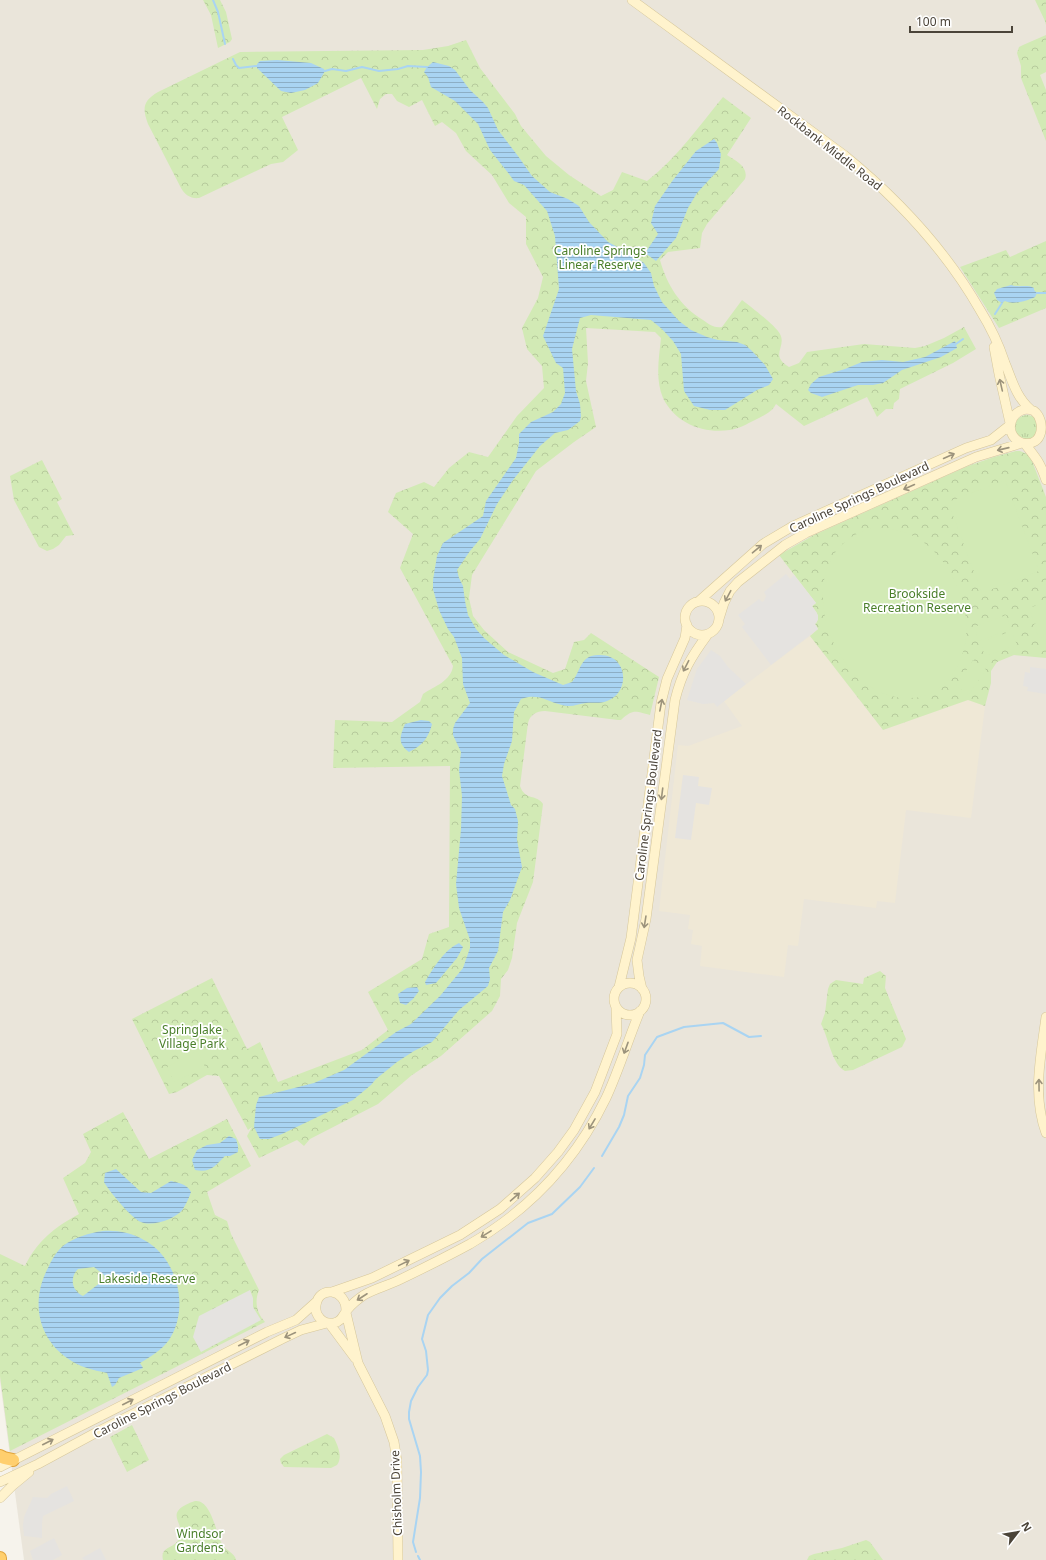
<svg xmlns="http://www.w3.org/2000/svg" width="1046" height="1560" viewBox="0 0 1046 1560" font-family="'Noto Sans',sans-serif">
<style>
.residential{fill:#eae5da}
.education{fill:#efe8d6}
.grass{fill:url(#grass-tufts)}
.forest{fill:url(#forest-crowns)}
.garden{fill:#d2eab5}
.parking{fill:#e5e3e0}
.water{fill:url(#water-rules);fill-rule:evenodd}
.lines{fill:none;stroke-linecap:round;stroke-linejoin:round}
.stream{stroke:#a9d4f2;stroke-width:2}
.secondary-casing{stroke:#d6c79b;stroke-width:10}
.highway-casing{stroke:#e0a43c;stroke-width:14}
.secondary{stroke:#fff3cd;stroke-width:9}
.highway{stroke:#ffcf6e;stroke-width:12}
.oneway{stroke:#9c937c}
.labels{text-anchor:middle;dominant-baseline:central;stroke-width:3.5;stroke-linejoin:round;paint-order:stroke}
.street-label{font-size:12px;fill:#4b4439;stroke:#fff}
.park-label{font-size:12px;fill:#4a7f2a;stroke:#fff}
</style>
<defs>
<pattern id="grass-tufts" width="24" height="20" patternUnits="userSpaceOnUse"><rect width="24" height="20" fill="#d2eab5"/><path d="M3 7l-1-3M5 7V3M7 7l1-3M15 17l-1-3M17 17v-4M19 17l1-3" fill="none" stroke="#b6ca9c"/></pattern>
<pattern id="forest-crowns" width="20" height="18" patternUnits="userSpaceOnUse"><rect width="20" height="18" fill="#d2eab5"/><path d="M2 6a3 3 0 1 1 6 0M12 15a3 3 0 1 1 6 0" fill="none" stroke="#b6ca9c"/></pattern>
<pattern id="water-rules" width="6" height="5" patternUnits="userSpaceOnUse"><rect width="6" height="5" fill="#a9d4f2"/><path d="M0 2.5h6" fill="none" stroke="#8caec5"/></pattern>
</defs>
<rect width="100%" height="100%" fill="#f6f3ec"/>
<path class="residential" d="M0,0H1046V1560H24L0,1381Z"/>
<path class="education" d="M810,636L883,730L968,699L985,706L971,818L906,810L895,903L877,901L876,908L804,899L798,946L788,945L784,977L700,966L702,946L691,944L693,930L688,929L690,915L659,911L678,745L688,746L742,726L724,701Z"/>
<path class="grass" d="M1015 427a12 12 0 1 1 24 0a12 12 0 1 1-24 0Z"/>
<path class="forest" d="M203,0H220L226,12L232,39L230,42L218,48L211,15Z
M1035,0H1046V25L1045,21Z
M1046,35V72L1040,75L1046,90V141L1021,78V66L1017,53L1019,47L1023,45Z
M466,40L480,68L515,114L521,126L546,156L569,175L601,196L613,190L622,172L647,181C677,158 699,126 723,97L751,118L727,155C736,161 749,167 745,179L707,224L702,233L700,248L668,252L660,260C667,285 680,306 703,320C710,325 714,328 722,327L742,300C751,307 775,325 780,334C787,347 769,355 789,367L799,363L807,352L864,344L915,348L925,346L944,338L964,327L976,349L953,363L900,389L899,399L894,403L893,409H886L877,417L867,397L804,426L776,404C772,412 763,416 755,420C747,424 738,429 730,430C703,434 675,423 663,398C655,379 659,358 661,338L655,332L586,328L588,363L586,381L596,427L574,442L536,471L472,575L469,598L473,616L484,630L508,652L553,673L565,669L574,642L584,640L591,633L659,677L650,715C635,711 633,709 621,720H618L545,711C536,711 530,715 528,723L520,786C525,801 537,794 543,804L533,882L517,923L512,958L508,970L501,979L500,996L492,1011L441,1056L412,1075L378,1104L310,1139L304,1146L297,1140L259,1158L247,1136L252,1127L248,1130L219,1076L207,1075L177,1092L169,1094L132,1019L212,978L247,1049L260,1042L278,1082L362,1050L388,1030L368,992L422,959L429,934L449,927L450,766L333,768L335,720L392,722L420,702L423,694C435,686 451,681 453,666L400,568L413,534L388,512L396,493L424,482L434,487L449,468L469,452L488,457L517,416L544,388L542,366L527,349L522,328L538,298L543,277L526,244V217L509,203L492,175L466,151L456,133L442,122L435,126L422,100L409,107L397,101L392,94H386L380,99L377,109L361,78L282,117L298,150L283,162L271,164L199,198C191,199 185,195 181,188L148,124C142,108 143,101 158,92L240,52L423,50L448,46Z
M1046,241V308L999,328L960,267L1006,250L1010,257Z
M1016,451H1020L1027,454L1032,461L1046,497V658L1014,655L997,662L991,671V683L985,706L968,700L883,730L810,636L818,629L815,624L817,622V613L812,606L816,603L779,555L814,535L968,466L994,457Z
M42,460L62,499L57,502L74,535L66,536L59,545L53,549L47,551L39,547L14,500L10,476Z
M880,971L886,976L885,988L906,1039L902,1047L853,1070L845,1071C832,1065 828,1036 821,1024L825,1013L828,989L830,984L836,980L863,984L864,978Z
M123,1112L149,1159L227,1119L251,1166L207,1192L215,1215L227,1221L231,1234L259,1290C254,1302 257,1313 265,1322L10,1451L0,1376V1254L25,1266C37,1241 55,1227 79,1214L63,1178L85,1163L91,1152L83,1134Z
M132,1425L149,1460L127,1472L110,1437Z
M327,1434L334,1438C338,1446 343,1457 337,1465L331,1468L284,1467L281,1463L280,1459L284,1455Z
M195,1501C211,1499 216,1533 222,1544C226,1551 235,1553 236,1560H163C160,1548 170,1549 177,1542C192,1525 157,1514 195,1501Z
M866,1540L870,1542L883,1560H807L809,1556L814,1554L842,1548Z"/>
<path class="garden" d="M1005,480L1039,571L982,593L948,502Z
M873,528C889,528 903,530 917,538C959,563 983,631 953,673C943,688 928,698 911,698C827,701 782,550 873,528Z
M1046,602V618L1034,622L1029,608Z
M1006,615L1011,629L979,641L974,627Z
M1046,620V635L1039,638L1034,624Z
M1012,631L1017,645L985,656L980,642Z
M973,660L986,669L969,695L956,686Z
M197,1051L205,1067L174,1082L167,1067Z"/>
<path class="parking" d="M786,574L790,579L794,575L816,603L812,606L818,615V620L815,624L818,629L771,665L742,627L745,624L738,615L759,599L762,602L764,601L766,596L764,592Z
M711,650L720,656L728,667L746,684L717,707L714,703L703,704L687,700L697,669Z
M1030,667L1046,669V694L1027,691L1028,687L1023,686L1025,672L1030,673Z
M683,775L699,777L698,786L712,788L709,805L696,803L691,840L675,838Z
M250,1290L253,1298V1307L261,1320L201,1352L193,1337L199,1316Z
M67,1486L74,1501L43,1516L42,1523V1538L24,1536L23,1525L24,1517L33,1497L47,1498L51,1494Z
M54,1538L62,1555L53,1560H33L30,1551Z
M100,1548L106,1560H84L82,1558Z"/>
<path class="water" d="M277,60L311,63L324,69L325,71L318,83L305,90L291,93L281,91L257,68V64L260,61Z
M433,62L449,66L455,70L470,90L483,102L488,108L498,130L518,156L532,176L550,192L568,199L579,206L589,222L608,242L627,252L644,263L651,273L654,286L662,302L679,321L691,330L707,337L718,340L737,342L745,345L751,350L765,365L773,379L769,385L757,390L725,410H710L694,406L684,391L681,354L673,341L662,329L651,320L591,315L580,318L572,349L576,391L580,404L581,416L580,421L568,430L555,433L540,446L513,480L497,504L480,539L470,551L457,570L459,578L463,586L465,601L468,615L476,629L484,638L504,655L533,672L563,685L572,682C581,671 580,654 600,655C628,655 631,692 607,701C599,704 594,702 586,703C577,704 572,708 562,705C545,701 539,693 521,699L514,712L512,741L504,764L502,776L511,805L515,809L518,821L517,840L522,867L510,900L503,912L498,951L489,968L490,979L488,986L459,1010L432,1042L414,1051L397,1062L376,1079L371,1085L353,1100L282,1134L269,1139H260L254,1127L256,1105L259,1097L314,1083L344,1070L396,1032L411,1024L440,996L463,968L470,948V940L459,908L456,884L461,829L462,796L459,770L461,752L453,735V729L455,723L470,703L463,684L462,658L454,637L448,629L439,610L433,589V580L437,556L443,543L483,516L486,501L516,458L519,443V434L531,422L553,412L561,404L565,393L563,368L556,363L543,336L559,289L555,236L547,211L524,185L514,181L509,174L490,150L478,124L455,101L431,87L428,77L424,72L427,67Z
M714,139L717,143L721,154L719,169L697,193L688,208L676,238L656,261L645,253L658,234L651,223L655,206L673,180L696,151Z
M1011,285C1019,288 1027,284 1034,288V290L1037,293L1035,297C1027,301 1013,305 1005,301L1002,303L997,300L994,293L997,289Z
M955,341L957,348L941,357L902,370L883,383L873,385H858L822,397L811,393L808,390L811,384L819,377L845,369L862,362L882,360L903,362L925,357Z
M421,720L429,721L432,724C429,737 422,746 409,752C397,743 400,736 405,724Z
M459,943L463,947L457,958L436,983L426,985L425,982C434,967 443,951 459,943Z
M417,987L419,991L413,999L406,1005L400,1003L398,994L407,988Z
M229,1136L236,1139L238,1146V1152L230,1156H225C215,1166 211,1173 195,1170L192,1160L197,1150L207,1145L220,1143Z
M116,1169L141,1192L151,1193L171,1181C179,1183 187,1184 191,1192C189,1198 186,1204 183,1209C176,1219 153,1227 141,1222C132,1219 109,1191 104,1182L105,1173Z
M103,1231C117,1230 132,1233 144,1240C178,1258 190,1309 169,1340C162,1350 150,1357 140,1363L143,1368L119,1378L115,1385L112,1387L107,1373C93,1370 79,1367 67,1358C36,1336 31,1298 49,1266C52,1259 57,1251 63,1246C75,1237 89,1233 103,1231ZM94,1267L104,1275L105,1279L83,1296C72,1291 69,1278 78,1269Z"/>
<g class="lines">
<path class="stream" d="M213,0L218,12L225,44
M233,59L236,65L239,68L257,66
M325,71L332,69L346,71L362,67L379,71L398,69L408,66L427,67
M1037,293H1046
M995,314L1002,303
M956,344L963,339
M602,1156L619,1127L624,1115L628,1096L640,1078L644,1065L645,1055L657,1037L684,1027L723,1023L749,1037L761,1036
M416,1552L413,1542L420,1498L421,1472L420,1456L409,1419V1412L411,1401L418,1387L427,1375L428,1370L426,1351L422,1339L428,1315L440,1298L452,1286L469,1273L482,1259L528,1223L552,1214L580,1187L594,1168
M418,1556L420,1560"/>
<defs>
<path id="secondary" d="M632,0L844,155C898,199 945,249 980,310C990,326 999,345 1005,363C1012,380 1016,397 1031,410
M994,347L999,374L1010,423
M1025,444C1036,458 1040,462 1046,480
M699,601L763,544L793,526L966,448L991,440L1010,425
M685 618a17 17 0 1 1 34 0a17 17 0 1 1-34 0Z
M719,619L724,603L730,591L738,582L785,545L806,533L976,457L1022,443C1044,448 1046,420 1034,411C1014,402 999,433 1022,443
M614 999a16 16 0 1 1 32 0a16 16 0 1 1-32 0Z
M619,987L631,938L661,703L667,679L685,638L687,625
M642,989L639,976L637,960L646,919L675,700C682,672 691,657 708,634
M1046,1017C1041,1055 1032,1095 1046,1133
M332,1292L372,1278L460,1235L500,1209L535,1178L558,1152L574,1130L595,1092L617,1034L616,1008
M346,1310C346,1289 319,1285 316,1305C314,1315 323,1325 334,1323C343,1321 343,1314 348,1309C352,1304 358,1299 364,1295C374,1289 386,1286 397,1281C422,1269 446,1257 470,1244C529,1210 576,1160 606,1098C619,1070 628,1040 640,1011
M346,1313L358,1363L385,1416L394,1442L397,1461L398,1560
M329,1323L355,1358
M0,1467L267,1332L296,1320L316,1302
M0,1482L38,1464L99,1431L282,1339L301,1330L327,1323
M0,1498L12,1486L29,1472"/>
<path id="highway" d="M0,1456L4,1458L13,1460
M0,1558V1560"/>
</defs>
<use href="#secondary" class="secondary-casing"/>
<use href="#highway" class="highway-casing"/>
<use href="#secondary" class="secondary"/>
<use href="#highway" class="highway"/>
</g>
<defs><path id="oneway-shaft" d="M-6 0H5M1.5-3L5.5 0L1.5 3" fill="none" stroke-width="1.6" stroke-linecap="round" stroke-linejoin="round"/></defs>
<g class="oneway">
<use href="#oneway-shaft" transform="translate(1001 385) rotate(-103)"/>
<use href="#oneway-shaft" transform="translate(1003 449) rotate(167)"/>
<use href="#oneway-shaft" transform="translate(949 456) rotate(-24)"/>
<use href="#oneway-shaft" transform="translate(909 487) rotate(156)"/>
<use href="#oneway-shaft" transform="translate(757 549) rotate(-40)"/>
<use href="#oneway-shaft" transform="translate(728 596) rotate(118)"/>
<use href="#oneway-shaft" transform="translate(686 666) rotate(117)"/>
<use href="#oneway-shaft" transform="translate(661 705) rotate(-79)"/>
<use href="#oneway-shaft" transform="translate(662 794) rotate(97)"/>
<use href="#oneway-shaft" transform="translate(645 922) rotate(99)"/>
<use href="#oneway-shaft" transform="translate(626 1048) rotate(110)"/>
<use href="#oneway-shaft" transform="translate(1039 1085) rotate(-91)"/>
<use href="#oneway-shaft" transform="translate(592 1124) rotate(121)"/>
<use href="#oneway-shaft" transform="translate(515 1197) rotate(-41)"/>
<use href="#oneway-shaft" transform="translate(486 1234) rotate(148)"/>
<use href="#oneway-shaft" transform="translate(404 1263) rotate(-26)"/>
<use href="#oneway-shaft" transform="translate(362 1297) rotate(147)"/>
<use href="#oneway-shaft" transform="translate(290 1335) rotate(155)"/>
<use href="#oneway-shaft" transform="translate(244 1343) rotate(-27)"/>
<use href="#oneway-shaft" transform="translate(128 1402) rotate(-27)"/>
<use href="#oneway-shaft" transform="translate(48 1442) rotate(-27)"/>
</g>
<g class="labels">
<g class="street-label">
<text transform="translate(830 148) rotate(38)">Rockbank Middle Road</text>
<text transform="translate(859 497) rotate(-25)">Caroline Springs Boulevard</text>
<text transform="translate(648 805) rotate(-83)">Caroline Springs Boulevard</text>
<text transform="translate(162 1400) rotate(-27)">Caroline Springs Boulevard</text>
<text transform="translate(396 1493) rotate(-92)">Chisholm Drive</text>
</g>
<g class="park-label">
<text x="600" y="250">Caroline Springs<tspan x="600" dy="14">Linear Reserve</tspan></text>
<text x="917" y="593">Brookside<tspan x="917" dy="14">Recreation Reserve</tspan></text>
<text x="192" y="1029">Springlake<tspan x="192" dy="14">Village Park</tspan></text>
<text x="147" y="1278">Lakeside Reserve</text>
<text x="200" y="1533">Windsor<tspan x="200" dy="14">Gardens</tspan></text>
</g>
</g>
<g transform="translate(1018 1532) rotate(59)" stroke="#ffffff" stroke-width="3" paint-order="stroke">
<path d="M0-3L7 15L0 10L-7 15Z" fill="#4b4439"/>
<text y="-6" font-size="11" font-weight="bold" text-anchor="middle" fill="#4b4439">N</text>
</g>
<path d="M910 26v6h102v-6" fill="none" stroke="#4b4439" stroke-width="2"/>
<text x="916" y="26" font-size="12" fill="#4b4439" stroke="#ffffff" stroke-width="3" paint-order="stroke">100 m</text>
</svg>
